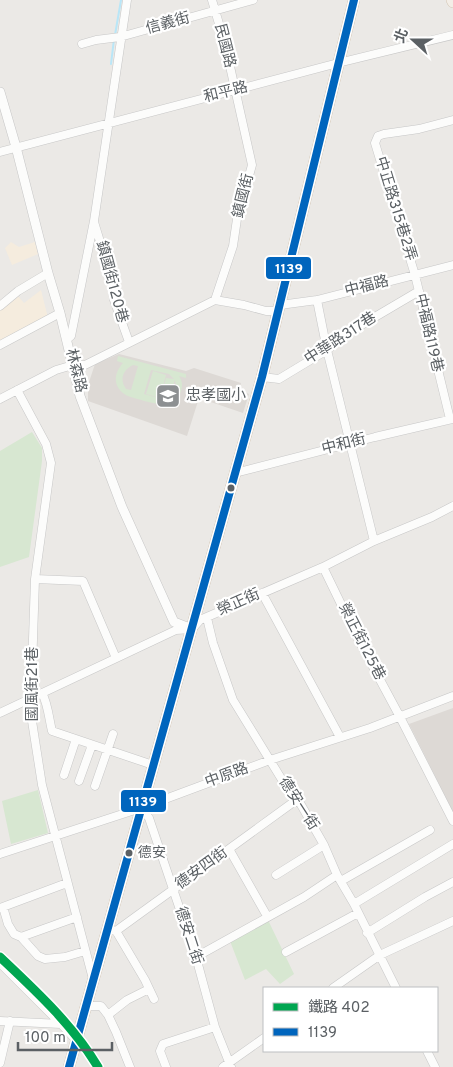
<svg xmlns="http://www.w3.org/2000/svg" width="453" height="1067" viewBox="0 0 453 1067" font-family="Overpass,'Noto Sans TC',sans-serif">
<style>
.commercial{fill:#f5ecde}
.education{fill:#ddd9d5}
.green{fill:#d7e7d1;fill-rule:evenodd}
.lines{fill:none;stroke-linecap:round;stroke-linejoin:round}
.stream{stroke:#b9e6f7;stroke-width:2}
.minor-casing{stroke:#c7c7c7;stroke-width:9}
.tertiary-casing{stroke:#c7c7c7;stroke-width:10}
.primary-casing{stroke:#d3c5b4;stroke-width:12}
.minor{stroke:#fcfcfb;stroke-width:8}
.tertiary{stroke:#fcfcfb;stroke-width:9}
.primary{stroke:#f3eee7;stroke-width:11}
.bus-1-casing{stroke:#fff;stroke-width:11}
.bus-1{stroke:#0065bd;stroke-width:8}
.rail-1-casing{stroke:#fff;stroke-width:12}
.rail-1{stroke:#00a651;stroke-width:9}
.bus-dot{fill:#5b6064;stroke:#fff;stroke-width:2}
.labels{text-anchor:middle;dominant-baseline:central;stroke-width:4.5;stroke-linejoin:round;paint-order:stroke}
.bus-label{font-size:14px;fill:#5b6064;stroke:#fff;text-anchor:start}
.street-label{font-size:15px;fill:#5b6064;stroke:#fff}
.poi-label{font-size:15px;fill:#5b6064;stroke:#fff;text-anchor:start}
.line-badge{stroke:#fff;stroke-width:2}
.badge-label{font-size:14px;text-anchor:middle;font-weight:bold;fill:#fff}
</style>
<rect width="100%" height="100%" fill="#ebe9e6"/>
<path class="commercial" d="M11,242L19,247L35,242L38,254L12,265L5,248Z
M41,290L48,318L0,343V309L18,296L24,303Z"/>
<path class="education" d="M119,354L186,371L194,368L241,383L239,390L249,394L243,413L199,398L187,436L88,401V385L95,364Z
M453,708V812L409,724Z"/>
<path class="green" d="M118,356L186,374V378L179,376C182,381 183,385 181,391C175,410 156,404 141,400C136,398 127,397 123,393C112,384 115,372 123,363L117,361ZM133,365L138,366L131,390L126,389C119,379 123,370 133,365ZM151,370L169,374L174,379L166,378L162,394L169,396L175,380L176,388L170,397L162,399L144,394Z
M153,371L166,375L160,398L146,394Z
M32,432L42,448V461L29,557L0,567V451Z
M38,790L48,833L11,844L2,801Z
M268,920L294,974L280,984L266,969L245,980L230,941Z"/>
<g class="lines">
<path class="stream" d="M115,35L121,0
M111,64L114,39"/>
<defs>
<path id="minor" d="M212,0L225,44L252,165L237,219L233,246L215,300
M82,44L96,40L120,37L253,0
M0,152L338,63L453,35
M94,222L109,271L114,300L129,342
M317,300L327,350L374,541
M280,305L317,300L453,265
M0,306L18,291L48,273
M67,339L71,336L94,221L127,0
M0,345L60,313
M262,377L279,379L327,350L358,327L419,291
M17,390L46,444L51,463L35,579L31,699L32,721L42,785L93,979
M0,399L56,370L73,365H85L215,300L244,305L266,311H278
M450,419L415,275L375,143L378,136L384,134L419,129L453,120
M235,473L375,437L453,419
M323,567L357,637L400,717L453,821
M35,579L83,581L116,658
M262,593L340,737
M207,618L213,643L233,700L295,801L300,803L324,845L337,875L354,904L396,988
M42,693C48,704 49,719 52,731L153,765
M0,713L176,630L192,629L200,620L323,567L374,541L432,517L453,506
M64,775L76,739
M79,781L92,745
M95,786L113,734
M141,808L149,818L196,957L215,1027L231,1067
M229,849L267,916
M0,854L141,808L270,760L370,728L453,696
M276,875L324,845
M341,881L430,830
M354,904L453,844
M3,907L8,924L14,934L21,937L38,956L45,959L65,957L85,951
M0,908L67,883
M107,929L116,931L295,801
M116,931L145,980L154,999
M367,933L425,897L453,882
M21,937L77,917
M286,952L358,913
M196,957L304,897L337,875
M0,963L61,1024
M333,988L380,955L453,921
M86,1006H101L108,1015L116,1032L130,1067
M108,1015L127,1000L149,989
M0,1021L61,1024L76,1040
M427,1051L435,1067
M0,1063L10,1021
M166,1067L160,1051L163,1044L215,1027
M223,1067L264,1038"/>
<path id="tertiary" d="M0,92L16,147L48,273L60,313L80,396L122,507L174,622L192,629"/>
<path id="primary" d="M452,0L453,2
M69,1067L262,377L354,0"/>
</defs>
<use href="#minor" class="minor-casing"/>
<use href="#tertiary" class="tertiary-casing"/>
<use href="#primary" class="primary-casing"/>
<use href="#minor" class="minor"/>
<use href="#tertiary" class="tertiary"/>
<use href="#primary" class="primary"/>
<defs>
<path id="bus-1" d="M69,1067L262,377L354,0"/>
</defs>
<use href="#bus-1" class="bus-1-casing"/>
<use href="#bus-1" class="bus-1"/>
<defs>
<path id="rail-1" d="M0,957C36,991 72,1024 98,1067"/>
</defs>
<use href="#rail-1" class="rail-1-casing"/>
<use href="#rail-1" class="rail-1"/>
</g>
<defs>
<symbol id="school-square" viewBox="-11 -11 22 22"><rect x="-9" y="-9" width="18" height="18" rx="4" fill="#8d9092" stroke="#fff"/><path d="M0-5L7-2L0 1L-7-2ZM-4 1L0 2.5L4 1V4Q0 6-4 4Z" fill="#fff"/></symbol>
</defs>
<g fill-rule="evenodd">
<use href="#school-square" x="154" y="382" width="28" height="28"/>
</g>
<g class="bus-dot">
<circle cx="231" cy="488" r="4.5"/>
<circle cx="129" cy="853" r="4.5"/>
</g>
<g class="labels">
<g class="bus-label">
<text x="138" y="853">德安</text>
</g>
<g class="street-label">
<text transform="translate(168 24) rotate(-15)">信義街</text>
<text transform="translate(224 46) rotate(76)">民國路</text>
<text transform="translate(226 93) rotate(-14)">和平路</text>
<text transform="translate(244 196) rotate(-76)">鎮國街</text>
<text transform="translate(395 209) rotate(73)">中正路315巷2弄</text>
<text transform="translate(111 282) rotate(75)">鎮國街120巷</text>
<text transform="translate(367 287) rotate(-14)">中福路</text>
<text transform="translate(428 333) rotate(77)">中福路119巷</text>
<text transform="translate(341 339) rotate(-33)">中華路317巷</text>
<text transform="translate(75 371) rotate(76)">林森路</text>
<text transform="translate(344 445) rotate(-14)">中和街</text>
<text transform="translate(239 603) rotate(-24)">榮正街</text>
<text transform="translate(361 642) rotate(63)">榮正街125巷</text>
<text transform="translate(33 684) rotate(-90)">國風街21巷</text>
<text transform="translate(227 776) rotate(-20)">中原路</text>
<text transform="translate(298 804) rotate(57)">德安一街</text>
<text transform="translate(202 869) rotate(-36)">德安四街</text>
<text transform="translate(188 936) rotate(72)">德安二街</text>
</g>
<g class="poi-label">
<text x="186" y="396">忠孝國小</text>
</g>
</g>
<g class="line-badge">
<rect x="265" y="256" width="47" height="24" rx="5" fill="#0065bd"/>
<rect x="120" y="789" width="47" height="24" rx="5" fill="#0065bd"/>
</g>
<g class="badge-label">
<text x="289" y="273">1139</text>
<text x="143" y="806">1139</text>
</g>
<rect x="263" y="987" width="175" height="65" fill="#ffffff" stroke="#bdbfc1"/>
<rect x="273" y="1003" width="25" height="8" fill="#00a651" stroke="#bdbfc1"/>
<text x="308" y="1012" font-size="15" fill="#5b6064">鐵路 402</text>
<rect x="273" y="1028" width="25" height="8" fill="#0065bd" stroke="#bdbfc1"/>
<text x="308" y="1037" font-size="15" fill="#5b6064">1139</text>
<g transform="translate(413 40) rotate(291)" stroke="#ffffff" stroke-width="4" paint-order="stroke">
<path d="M0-4L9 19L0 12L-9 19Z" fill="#5b6064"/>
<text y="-8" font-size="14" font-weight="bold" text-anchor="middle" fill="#5b6064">北</text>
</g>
<path d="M18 1042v8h94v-8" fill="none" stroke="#5b6064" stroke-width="2.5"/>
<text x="25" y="1042" font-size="15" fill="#5b6064" stroke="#ffffff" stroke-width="4" paint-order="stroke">100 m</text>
</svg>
